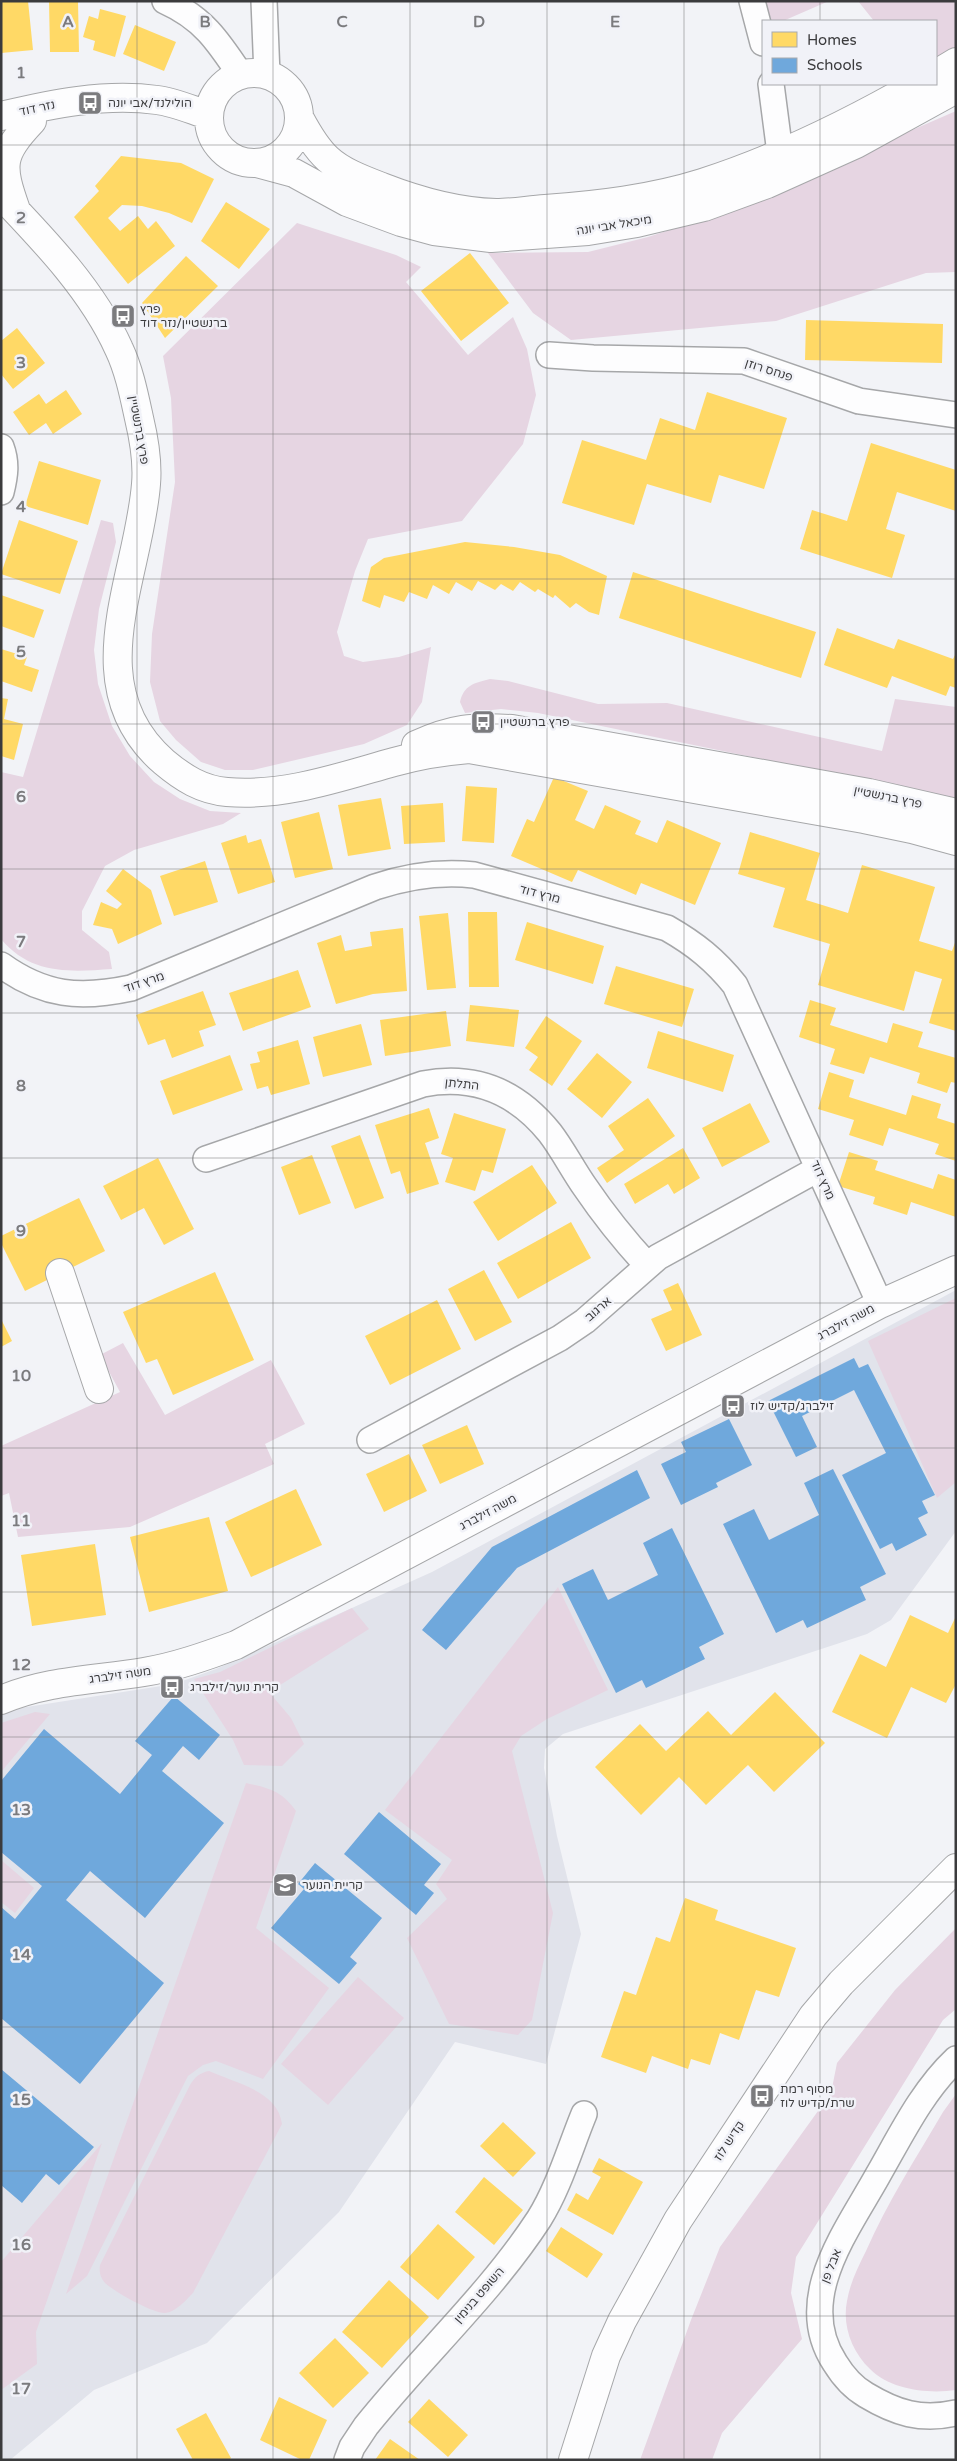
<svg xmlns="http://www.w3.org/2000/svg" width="957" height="2461" viewBox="0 0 957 2461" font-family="'Varela Round','Noto Sans Hebrew',sans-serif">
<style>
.built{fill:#e1e3eb}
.green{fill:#e6d5e2}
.homes{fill:#ffd966}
.schools{fill:#6fa8dc}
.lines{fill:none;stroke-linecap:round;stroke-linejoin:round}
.street-casing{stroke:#a6a7a9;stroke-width:28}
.secondary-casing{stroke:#a6a7a9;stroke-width:30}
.street{stroke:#fdfdfe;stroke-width:25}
.secondary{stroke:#fdfdfe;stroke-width:28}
.grid{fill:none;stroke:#7b7b7e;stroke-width:1;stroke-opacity:0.55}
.labels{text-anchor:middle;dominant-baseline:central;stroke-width:5;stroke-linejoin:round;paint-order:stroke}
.poi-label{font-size:12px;fill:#3b3b3d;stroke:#f1f2f8;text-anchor:start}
.street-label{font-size:12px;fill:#3b3b3d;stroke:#f1f2f8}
.grid-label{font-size:16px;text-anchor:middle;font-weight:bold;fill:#7b7b7e;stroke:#f1f2f8;stroke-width:5;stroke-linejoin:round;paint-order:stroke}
</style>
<rect width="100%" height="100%" fill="#f2f3f7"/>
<path class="built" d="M956,1290V1531L891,1620L867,1634L563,1734L545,1749L544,1768L557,1836L581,1934L546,2064L455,2042L339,2212L207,2343L94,2390L10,2460H1V1711L174,1684L216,1669L432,1572Z"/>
<path class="green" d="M762,1H829L783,21H767Z
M858,1H956V52L936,61V21H874Z
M956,111V272L926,273L776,321L571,340L533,313L488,253L588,252L648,237L719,214Z
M297,223L396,255L421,267L406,282L468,355L513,317L527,349L536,395L523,444L462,521L368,539L355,571L337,632L344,656L363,662L399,657L431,647L422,702L407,725L364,744L253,770H225L201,762L176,740L160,721L150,682L152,634L175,482L171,398L163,356Z
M101,520L113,523L116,542L99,609L94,650L98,684L112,726L130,756L154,782L180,799L210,811L241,813L223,824L134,850L105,866L82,911V930L109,952L112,969C70,972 31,975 1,939V772L23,777Z
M490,679L508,681L598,704L667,703L882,751L895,699L956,707V799L538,713L501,709L465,713L460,702C464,685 474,683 490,679Z
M956,1298V1482L937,1498L868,1341Z
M123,1343L165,1415L271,1360L305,1424L265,1444L274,1464L130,1527L18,1537L9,1493L1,1496V1446L120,1392L100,1355Z
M558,1587L608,1690L547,1719L521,1736L512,1751L553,1913L532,2020L518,2035L449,2024L407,1938L447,1899L436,1884L452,1860L385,1810Z
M352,1608L369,1629L269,1692L291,1718L304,1744L282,1766L244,1765L233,1740L194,1679L220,1672Z
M35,1712L50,1714L1,1772V1723Z
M246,1783C269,1788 282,1791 296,1811L256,1928L329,1988L263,2079L216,2061L203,2065L188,2076L87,2276L66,2294Z
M1,1860L34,1888L15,1913L1,1902Z
M956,1928V2009L943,2020L796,2257L791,2293L802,2339L722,2433L712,2460H640L691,2320L720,2247L831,2093L837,2063L895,1990Z
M358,1977L404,2018L328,2105L281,2064Z
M209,2071C235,2083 278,2091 282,2124L193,2293C186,2300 176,2312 165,2313C154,2314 113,2291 105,2283C100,2277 99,2272 100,2265L190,2085C195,2077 199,2073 209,2071Z
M956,2094V2390C928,2394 891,2390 870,2369C852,2352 842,2326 847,2301C850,2283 858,2267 866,2251C887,2203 916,2158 943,2112Z
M102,2143L36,2332L37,2364L1,2390V2262Z"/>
<path class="homes" d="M1,1H28L33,50L1,53Z
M49,1H78L79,52H50Z
M100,9L126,16L115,57L93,50L95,41L83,37L89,16L98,19Z
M135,25L176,42L164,71L123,54Z
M121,156L181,163L214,179L192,223L169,213L142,206L122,205L108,218L120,231L138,216L148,229L156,221L175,246L128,284L74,217L99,191L95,186Z
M226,202L270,229L239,269L201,241Z
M470,253L509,303L461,341L421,291Z
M186,256L218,286L165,338L142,303Z
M806,320L943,324L942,363L805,360Z
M17,328L45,363L13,389L1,374V341Z
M66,390L82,414L53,434L46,423L29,435L13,412L39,394L46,404Z
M707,392L787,418L764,489L719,475L711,503L647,484L634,525L562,503L582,440L646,460L660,418L695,430Z
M871,443L956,470V511L897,492L886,529L905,535L892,578L800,549L812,510L847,521Z
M39,461L101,480L88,525L25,506Z
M19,520L78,541L60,594L1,574Z
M465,542L514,547L560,555L607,576L599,615L589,612L576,603L570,608L555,595L553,598L538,589L535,592L520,582L513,591L501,584L495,590L478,581L472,591L456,582L449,594L433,585L427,599L409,592L404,602L384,595L380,608L362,601L371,567L384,558Z
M633,572L816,632L801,678L619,618Z
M1,595L44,610L34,638L1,626Z
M837,628L894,649L898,639L953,659L956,653V688L950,686L946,696L892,676L887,688L824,665Z
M1,649L27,657L24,665L39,670L32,692L1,681Z
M1,698L8,699L4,719L23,724L14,760L1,756Z
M554,777L588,791L575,820L594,829L605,805L641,821L635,834L657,843L667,820L721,843L695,905L641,883L636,895L578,870L572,882L511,856L527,819L534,822Z
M466,786L497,788L494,843L462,841Z
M381,798L391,849L348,856L338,805Z
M443,803L445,842L404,844L401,806Z
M319,812L333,869L295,878L281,822Z
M750,832L820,853L806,900L848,913L862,865L935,887L919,941L952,951L956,940V1031L929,1023L942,979L915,971L904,1011L818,985L830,944L773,927L785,888L738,874Z
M246,835L248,843L261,839L275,882L238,894L221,843Z
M205,861L218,902L174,916L160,876Z
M123,869L151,890L162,924L118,944L112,929L93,925L101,902L117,909L122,904L106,891Z
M468,912H497L499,987H469Z
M448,913L456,988L427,990L419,916Z
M527,922L604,946L593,984L515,960Z
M403,928L407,991L373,994L336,1004L317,943L341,935L345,951L372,946L370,932Z
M616,966L694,989L682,1027L604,1004Z
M298,970L311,1007L243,1031L229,993Z
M203,991L216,1025L199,1031L204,1046L172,1058L165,1039L148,1045L136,1015Z
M810,1000L836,1008L830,1025L887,1043L893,1023L923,1032L918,1047L956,1058V1083L951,1082L947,1093L917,1083L920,1073L870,1057L864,1074L830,1064L835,1049L799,1037Z
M470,1005L519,1010L514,1047L466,1041Z
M446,1011L451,1046L385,1056L380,1020Z
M546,1016L582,1041L552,1086L529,1070L538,1057L525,1048Z
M361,1024L372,1065L323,1077L313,1037Z
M658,1031L734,1055L723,1092L647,1068Z
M298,1040L310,1084L271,1095L268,1086L257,1089L250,1064L260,1062L257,1052Z
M597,1053L632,1082L602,1118L567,1089Z
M230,1055L243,1090L173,1115L160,1081Z
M829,1072L854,1080L849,1097L906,1115L912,1095L941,1104L937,1118L956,1124V1161L935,1154L939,1144L889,1128L883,1146L849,1135L854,1120L818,1109Z
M648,1098L675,1136L607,1183L597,1168L624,1150L608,1126Z
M750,1103L770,1142L722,1167L702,1128Z
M429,1108L439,1138L425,1143L439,1184L407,1194L400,1171L391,1174L375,1125Z
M454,1113L506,1129L493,1173L482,1170L475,1191L445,1182L453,1158L441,1154Z
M360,1135L384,1198L355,1209L331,1146Z
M683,1148L700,1178L674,1194L668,1184L635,1204L624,1184Z
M849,1152L878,1161L875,1170L933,1189L938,1174L956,1180V1217L911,1202L907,1215L873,1204L875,1197L838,1186Z
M312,1155L331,1203L299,1215L281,1167Z
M158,1158L194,1229L164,1245L144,1208L121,1220L103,1186Z
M532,1165L557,1203L498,1241L473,1202Z
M79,1198L105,1251L25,1291L1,1243V1236Z
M571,1222L591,1258L518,1299L497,1263Z
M484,1270L512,1322L475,1341L448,1289Z
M215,1272L254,1360L173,1395L157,1359L146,1363L123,1312Z
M678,1283L702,1335L666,1351L651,1319L672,1310L663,1290Z
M437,1300L461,1349L390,1385L365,1336Z
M1,1319L12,1341L1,1347Z
M467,1425L484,1464L440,1484L422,1445Z
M409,1454L427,1491L384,1512L366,1474Z
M296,1489L322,1545L251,1577L225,1522Z
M209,1517L228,1591L149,1612L130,1537Z
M95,1544L106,1615L32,1626L21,1555Z
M910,1615L948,1633L956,1616V1684L946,1703L911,1687L887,1738L832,1712L860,1654L886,1667Z
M775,1692L825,1743L774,1792L748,1765L706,1805L679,1777L641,1815L595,1767L640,1724L666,1751L708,1711L731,1735Z
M685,1898L718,1910L715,1920L796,1948L779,1997L756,1990L739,2040L720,2033L710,2065L691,2059L688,2069L652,2056L646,2073L601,2057L624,1991L636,1995L656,1937L670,1942Z
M503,2122L536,2153L513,2177L480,2146Z
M599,2158L643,2182L613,2235L567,2210L576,2193L588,2200L601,2177L592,2172Z
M484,2177L523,2210L494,2245L455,2212Z
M438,2224L475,2257L438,2300L400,2267Z
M561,2227L603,2254L587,2278L546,2251Z
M389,2280L429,2317L382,2368L342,2332Z
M335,2338L369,2373L333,2408L299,2373Z
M279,2397L327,2420L309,2460H302L260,2440Z
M429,2399L468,2435L448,2457L408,2422Z
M206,2413L231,2458L229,2460H193L176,2429Z
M390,2439L420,2460H375Z"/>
<path class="schools" d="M854,1358L859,1368L868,1364L935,1495L922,1501L928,1513L918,1518L927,1535L896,1551L892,1543L880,1549L842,1475L886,1453L854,1390L802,1416L817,1447L796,1457L768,1401Z
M729,1419L752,1465L716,1483L718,1487L681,1505L661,1464L686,1452L681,1442Z
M833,1469L886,1574L860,1587L866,1600L807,1628L803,1620L776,1633L723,1524L754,1509L769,1540L819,1515L804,1483Z
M637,1470L650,1498L517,1568L446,1650L422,1630L492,1547Z
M672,1528L724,1634L699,1647L705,1659L646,1688L642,1680L616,1693L562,1584L593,1569L608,1600L658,1575L643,1543Z
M174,1696L220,1735L199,1760L183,1746L162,1771L224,1823L145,1918L90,1871L66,1900L164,1983L80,2084L1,2018V1907L15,1919L42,1886L1,1852V1781L44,1729L120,1794L152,1755L135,1741Z
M379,1812L441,1864L424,1885L434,1893L416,1915L344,1854Z
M315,1863L382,1918L350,1957L357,1963L339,1984L271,1928L304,1889L298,1884Z
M1,2069L94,2147L59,2185L46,2174L22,2203L1,2185Z"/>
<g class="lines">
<defs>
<path id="street" d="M165,1C203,18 218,41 240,74
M264,1L267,75
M752,1L763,43
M771,84L780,153
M549,355L593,358L744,361L859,401L956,415
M1,447C7,463 5,476 1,492
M1,965C44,996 80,999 131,988L375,887C408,876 439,871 474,875L667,928C695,944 715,960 735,985L880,1304
M206,1159L423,1084C475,1074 517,1092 550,1133C563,1150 573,1170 585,1187C604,1215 624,1240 647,1265
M370,1440L560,1338L585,1321L658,1257L818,1169
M956,2059C922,2091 901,2135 878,2175C847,2231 793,2299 835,2363C843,2376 852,2387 866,2395C896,2413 921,2421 956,2413
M347,2460L352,2447L366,2426C422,2356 490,2294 539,2219C559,2187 570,2148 584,2114"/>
<path id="secondary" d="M209 118a45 45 0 1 1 90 0a45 45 0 1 1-90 0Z
M936,74L956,62
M1,116C52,104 104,93 157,100C174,102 192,110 208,115
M300,119C308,134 316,148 328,159C342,172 364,180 382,187C418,201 457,212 496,213C512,213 529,210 545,209C598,205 651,199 702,183C777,159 850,123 918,84
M257,163L294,173L347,202L401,222L434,231L491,238L588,231L637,223L704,207L767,184L856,144L956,89
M1,195C45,241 93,291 119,349C129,370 134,395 139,418C144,439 148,462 146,484C139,577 76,686 164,762C183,778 202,790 227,792C284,797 340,777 394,762C419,755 444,751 469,749L864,819L912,829L956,841
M16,210C0,165 0,155 32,121
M416,745C453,728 472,727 512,729L869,793L956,813
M60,1273L99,1389
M1,1700C47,1680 96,1680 144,1672C175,1667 206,1656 236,1645L880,1304L956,1270
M573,2460L606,2356L622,2321L678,2220L813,2016L841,1983L956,1868"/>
</defs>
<use href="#street" class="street-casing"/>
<use href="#secondary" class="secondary-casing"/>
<use href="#street" class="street"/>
<use href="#secondary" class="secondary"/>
</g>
<path class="grid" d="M137,1V2460M273,1V2460M410,1V2460M547,1V2460M684,1V2460M820,1V21M820,84V2460M1,145H956M1,290H956M1,434H956M1,579H956M1,724H956M1,869H956M1,1013H956M1,1158H956M1,1303H956M1,1448H956M1,1592H956M1,1737H956M1,1882H956M1,2027H956M1,2171H956M1,2316H956"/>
<defs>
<symbol id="bus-square" viewBox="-11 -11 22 22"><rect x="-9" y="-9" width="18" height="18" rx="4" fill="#7b7b7e" stroke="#f1f2f8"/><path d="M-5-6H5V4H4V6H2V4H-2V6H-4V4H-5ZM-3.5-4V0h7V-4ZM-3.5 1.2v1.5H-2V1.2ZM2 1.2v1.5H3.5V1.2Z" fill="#fff"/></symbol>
<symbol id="school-square" viewBox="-11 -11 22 22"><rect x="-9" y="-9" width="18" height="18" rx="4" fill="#7b7b7e" stroke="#f1f2f8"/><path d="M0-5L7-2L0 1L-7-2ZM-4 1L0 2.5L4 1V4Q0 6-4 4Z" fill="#fff"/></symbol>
</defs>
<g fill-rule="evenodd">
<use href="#bus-square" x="76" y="89" width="28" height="28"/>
<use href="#bus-square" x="109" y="302" width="28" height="28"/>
<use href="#bus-square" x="469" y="708" width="28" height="28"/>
<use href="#bus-square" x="719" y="1392" width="28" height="28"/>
<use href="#bus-square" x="158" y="1673" width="28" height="28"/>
<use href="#school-square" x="271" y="1871" width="28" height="28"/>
<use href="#bus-square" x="748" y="2082" width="28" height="28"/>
</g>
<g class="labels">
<g class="poi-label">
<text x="108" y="103">הולילנד/אבי יונה</text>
<text x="140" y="309">פרץ<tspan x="140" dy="14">ברנשטיין/נזר דוד</tspan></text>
<text x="500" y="722">פרץ ברנשטיין</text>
<text x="750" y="1406">זילברג/קדיש לוז</text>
<text x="190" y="1687">קרית נוער/זילברג</text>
<text x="302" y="1885">קריית הנוער</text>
<text x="780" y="2089">מסוף רמת<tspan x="780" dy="14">שרת/קדיש לוז</tspan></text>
</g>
<g class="street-label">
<text transform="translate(37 108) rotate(-12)">נזר דוד</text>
<text transform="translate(614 225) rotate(-9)">מיכאל אבי יונה</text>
<text transform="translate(769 370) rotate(18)">פנחס רוזן</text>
<text transform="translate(139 430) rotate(80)">פרץ ברנשטיין</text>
<text transform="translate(888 797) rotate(12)">פרץ ברנשטיין</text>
<text transform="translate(540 894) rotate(15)">מרץ דוד</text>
<text transform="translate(144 982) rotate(-19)">מרץ דוד</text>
<text transform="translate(462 1084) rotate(6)">התלתן</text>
<text transform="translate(823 1180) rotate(66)">מרץ דוד</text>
<text transform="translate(598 1309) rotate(-41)">ארגוב</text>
<text transform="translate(846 1322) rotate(-28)">משה זילברג</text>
<text transform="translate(488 1512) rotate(-28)">משה זילברג</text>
<text transform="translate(120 1675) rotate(-8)">משה זילברג</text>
<text transform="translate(729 2141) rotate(-57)">קדיש לוז</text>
<text transform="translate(831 2266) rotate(-68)">אבל פן</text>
<text transform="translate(479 2295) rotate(-49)">השופט בנימין</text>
</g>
</g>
<g class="grid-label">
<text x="68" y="27">A</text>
<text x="205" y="27">B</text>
<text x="342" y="27">C</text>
<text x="479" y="27">D</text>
<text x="615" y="27">E</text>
<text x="21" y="78">1</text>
<text x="21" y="223">2</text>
<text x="21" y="368">3</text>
<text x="21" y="512">4</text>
<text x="21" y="657">5</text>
<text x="21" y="802">6</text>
<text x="21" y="947">7</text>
<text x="21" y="1091">8</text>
<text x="21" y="1236">9</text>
<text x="21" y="1381">10</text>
<text x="21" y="1526">11</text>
<text x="21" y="1670">12</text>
<text x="21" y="1815">13</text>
<text x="21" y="1960">14</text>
<text x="21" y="2105">15</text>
<text x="21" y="2250">16</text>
<text x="21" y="2394">17</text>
</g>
<rect width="957" height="2461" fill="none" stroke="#3b3b3d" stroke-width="5"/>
<rect x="762" y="20" width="175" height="65" fill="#f1f2f8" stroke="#a8a9ad"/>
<rect x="772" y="32" width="25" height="15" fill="#ffd966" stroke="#a8a9ad"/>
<text x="807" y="45" font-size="15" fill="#3b3b3d">Homes</text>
<rect x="772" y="58" width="25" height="15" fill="#6fa8dc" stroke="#a8a9ad"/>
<text x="807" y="70" font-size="15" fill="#3b3b3d">Schools</text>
</svg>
